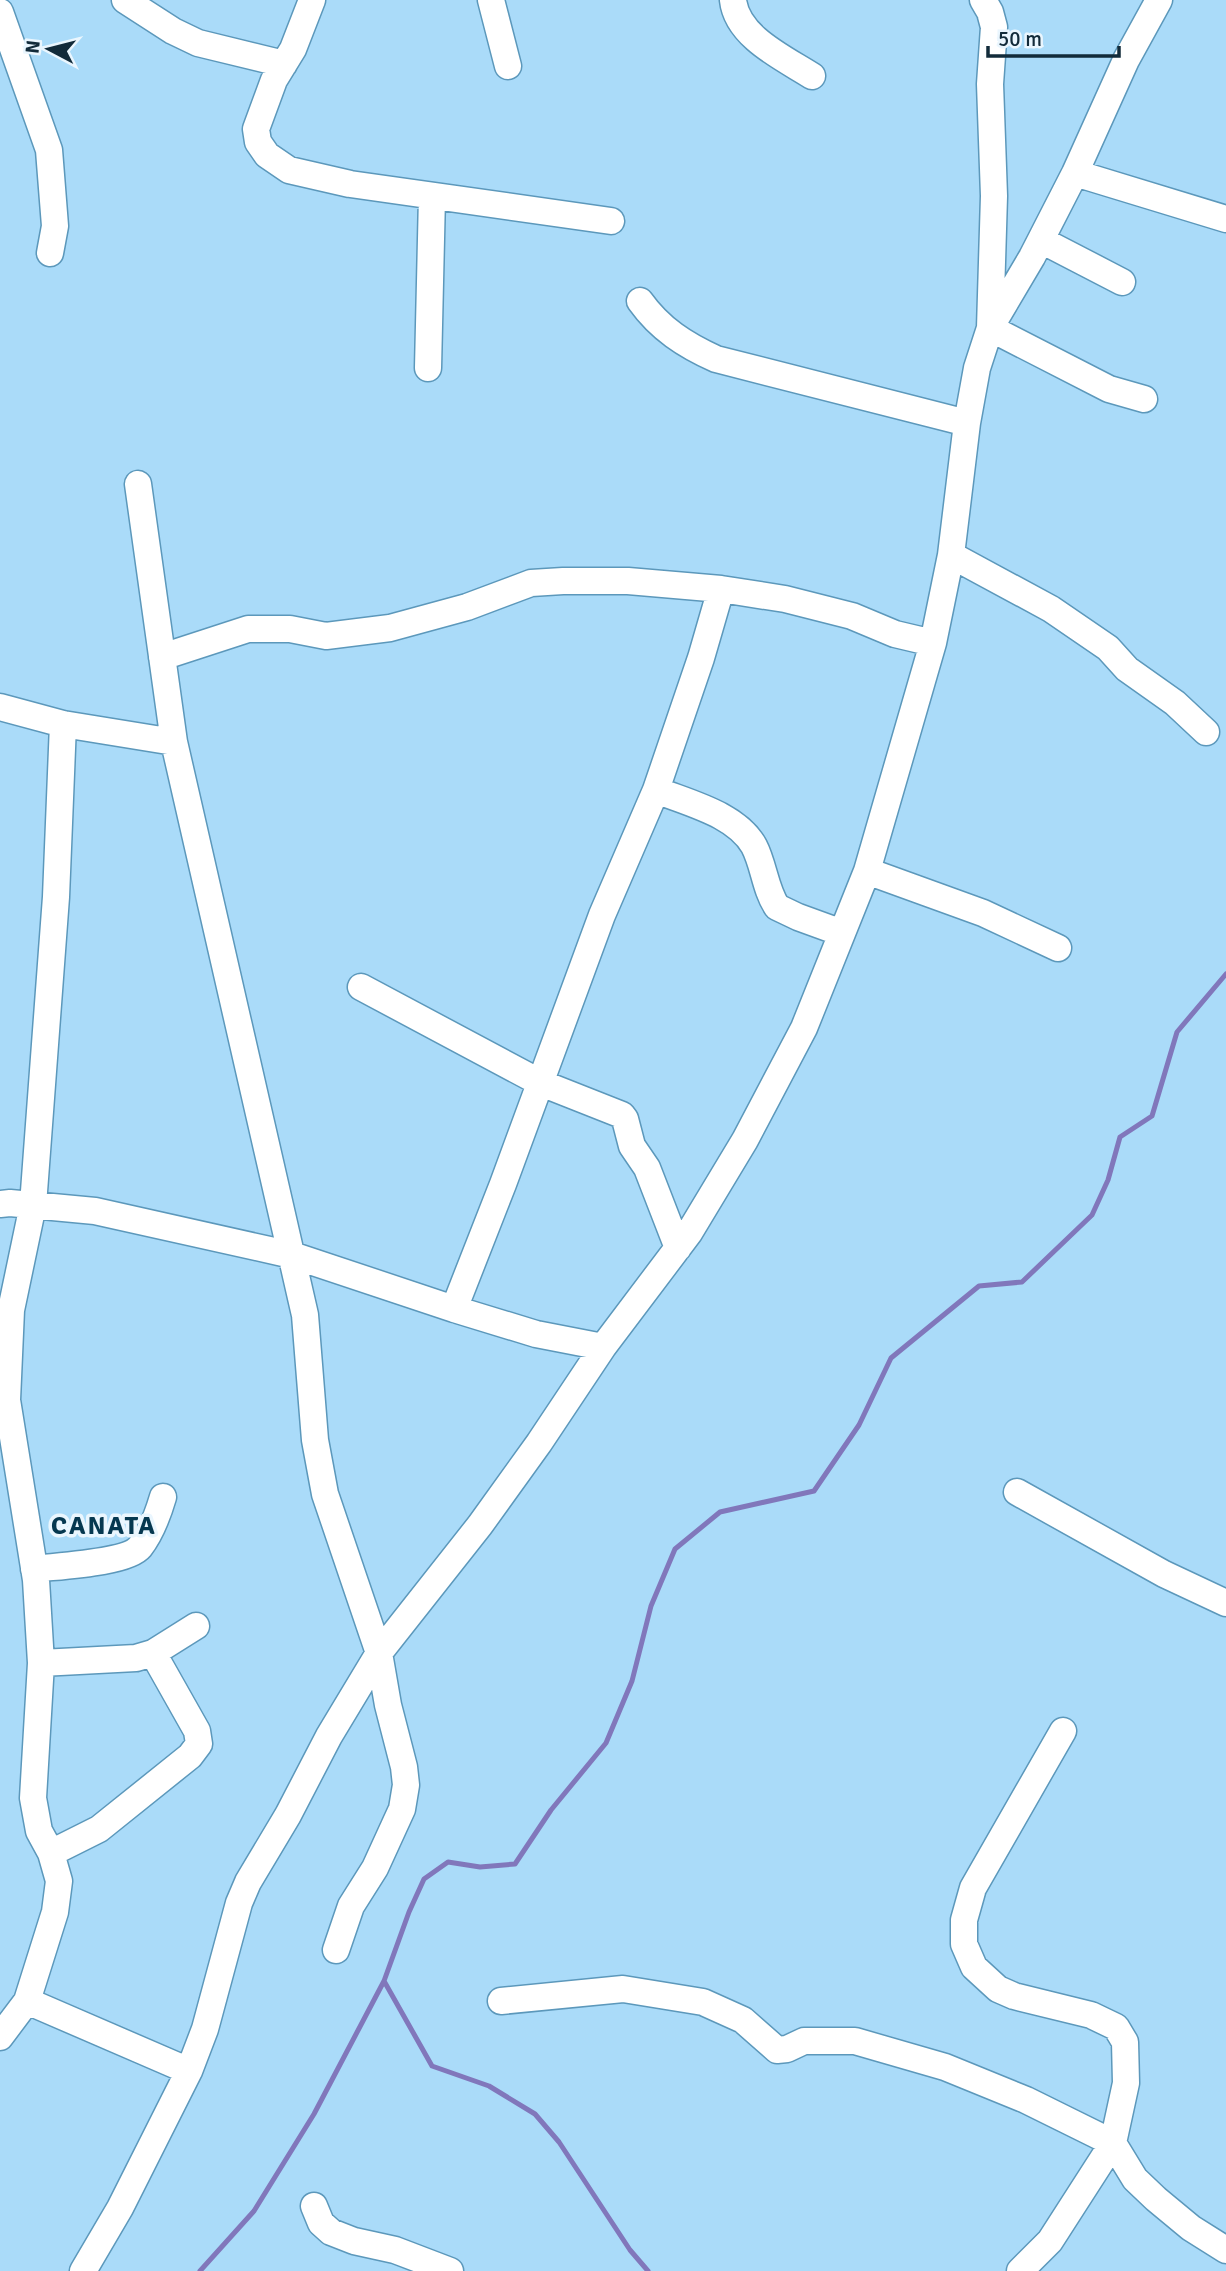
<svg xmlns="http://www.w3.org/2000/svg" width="1226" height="2271" viewBox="0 0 1226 2271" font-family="Signika,sans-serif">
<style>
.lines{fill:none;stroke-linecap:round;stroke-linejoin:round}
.stream{stroke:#8177bb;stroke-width:5}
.minor-casing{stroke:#5c98bb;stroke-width:29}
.minor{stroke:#fff;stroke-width:26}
.labels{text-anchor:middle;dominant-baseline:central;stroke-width:7;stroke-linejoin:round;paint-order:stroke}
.district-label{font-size:26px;font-weight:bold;letter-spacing:2px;fill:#063850;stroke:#eaf6fe}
</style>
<rect width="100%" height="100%" fill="#aadbf9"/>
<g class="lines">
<path class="stream" d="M384,1981L432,2066L489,2086L535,2114L559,2142L630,2250L648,2271
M200,2271L254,2211L314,2114L384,1981L409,1912L424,1879L448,1862L480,1867L515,1864L551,1810L606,1743L632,1681L651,1606L675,1549L720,1512L814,1491L859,1425L891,1358L979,1286L1022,1282L1092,1215L1108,1180L1120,1137L1152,1116L1177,1032L1226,974"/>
<defs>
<path id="minor" d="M125,0L173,31L198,43L284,64
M312,0L293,49L274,80L256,129L258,142L267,155L289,170L350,184L611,221
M491,0L508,66
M733,0C737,37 784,58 812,76
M983,0L990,12L994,27L990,84L994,196L990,328L1109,389L1144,399
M0,12L49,150L55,226L50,253
M1075,173L1226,219
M1041,240L1122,282
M640,301C660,329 685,345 716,359L967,423
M428,368L432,196
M138,484L174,742L305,1315L315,1440L325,1494L379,1653L388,1705L404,1767L406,1785L402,1809L375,1868L351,1906L336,1950
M951,555L1051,609L1108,648L1127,669L1175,703L1206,732
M162,657L248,629H290L326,636L390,628L467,607L531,583L563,581H628L721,589L785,599L852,616L895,634L933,643
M0,707L63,724L174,742
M656,790C688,803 736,814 754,846C764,865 765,889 777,907L798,917L842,933
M867,871L983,913L1058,948
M361,987L541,1083L622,1115L625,1119L632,1146L647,1168L678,1248
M0,1204L10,1203L95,1211L292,1255L454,1309L536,1334L603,1347L689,1233L745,1140L804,1028L867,871L933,643L951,555L967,423L977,368L990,328L1032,257L1075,173L1126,60L1159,0
M454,1309L503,1184L602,915L656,790L701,658L721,589
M1017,1492L1164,1574L1226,1603
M34,1569C57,1566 127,1563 140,1547C151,1533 158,1514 163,1497
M41,1663L136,1658L153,1653L196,1626
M51,1853L99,1829L190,1756L199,1744L197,1731L153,1653
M27,2001L189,2071
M501,2001L623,1989L703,2002L743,2020L777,2050L787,2049L804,2041H855L945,2067L1026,2100L1113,2143L1135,2179L1156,2199L1191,2228L1226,2250
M0,2037L27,2001L55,1912L59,1881L51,1853L39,1831L33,1798L41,1663L36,1580L7,1400L11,1310L33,1205L56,897L63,724
M314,2206L321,2223L331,2232L354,2241L395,2250L450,2271
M83,2271L120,2208L189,2071L205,2029L239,1903L248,1882L288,1815L329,1736L379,1653L480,1525L539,1443L603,1347
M1020,2271L1050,2241L1113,2143L1126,2083L1125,2042L1116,2027L1091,2015L1014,1996L998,1989L974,1967L964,1944V1920L973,1888L1063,1731"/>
</defs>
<use href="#minor" class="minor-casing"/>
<use href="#minor" class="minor"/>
</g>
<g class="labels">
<g class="district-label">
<text x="104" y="1526">CANATA</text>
</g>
</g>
<g transform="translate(49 49) rotate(277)" stroke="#eaf6fe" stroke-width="5" paint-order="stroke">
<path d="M0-5L12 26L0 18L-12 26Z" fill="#122b3a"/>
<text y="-10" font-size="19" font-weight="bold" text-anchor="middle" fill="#122b3a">N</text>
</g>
<path d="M988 46v10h131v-10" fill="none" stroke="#122b3a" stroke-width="3.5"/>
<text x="998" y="46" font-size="21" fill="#122b3a" stroke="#eaf6fe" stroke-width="5" paint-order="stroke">50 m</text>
</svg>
